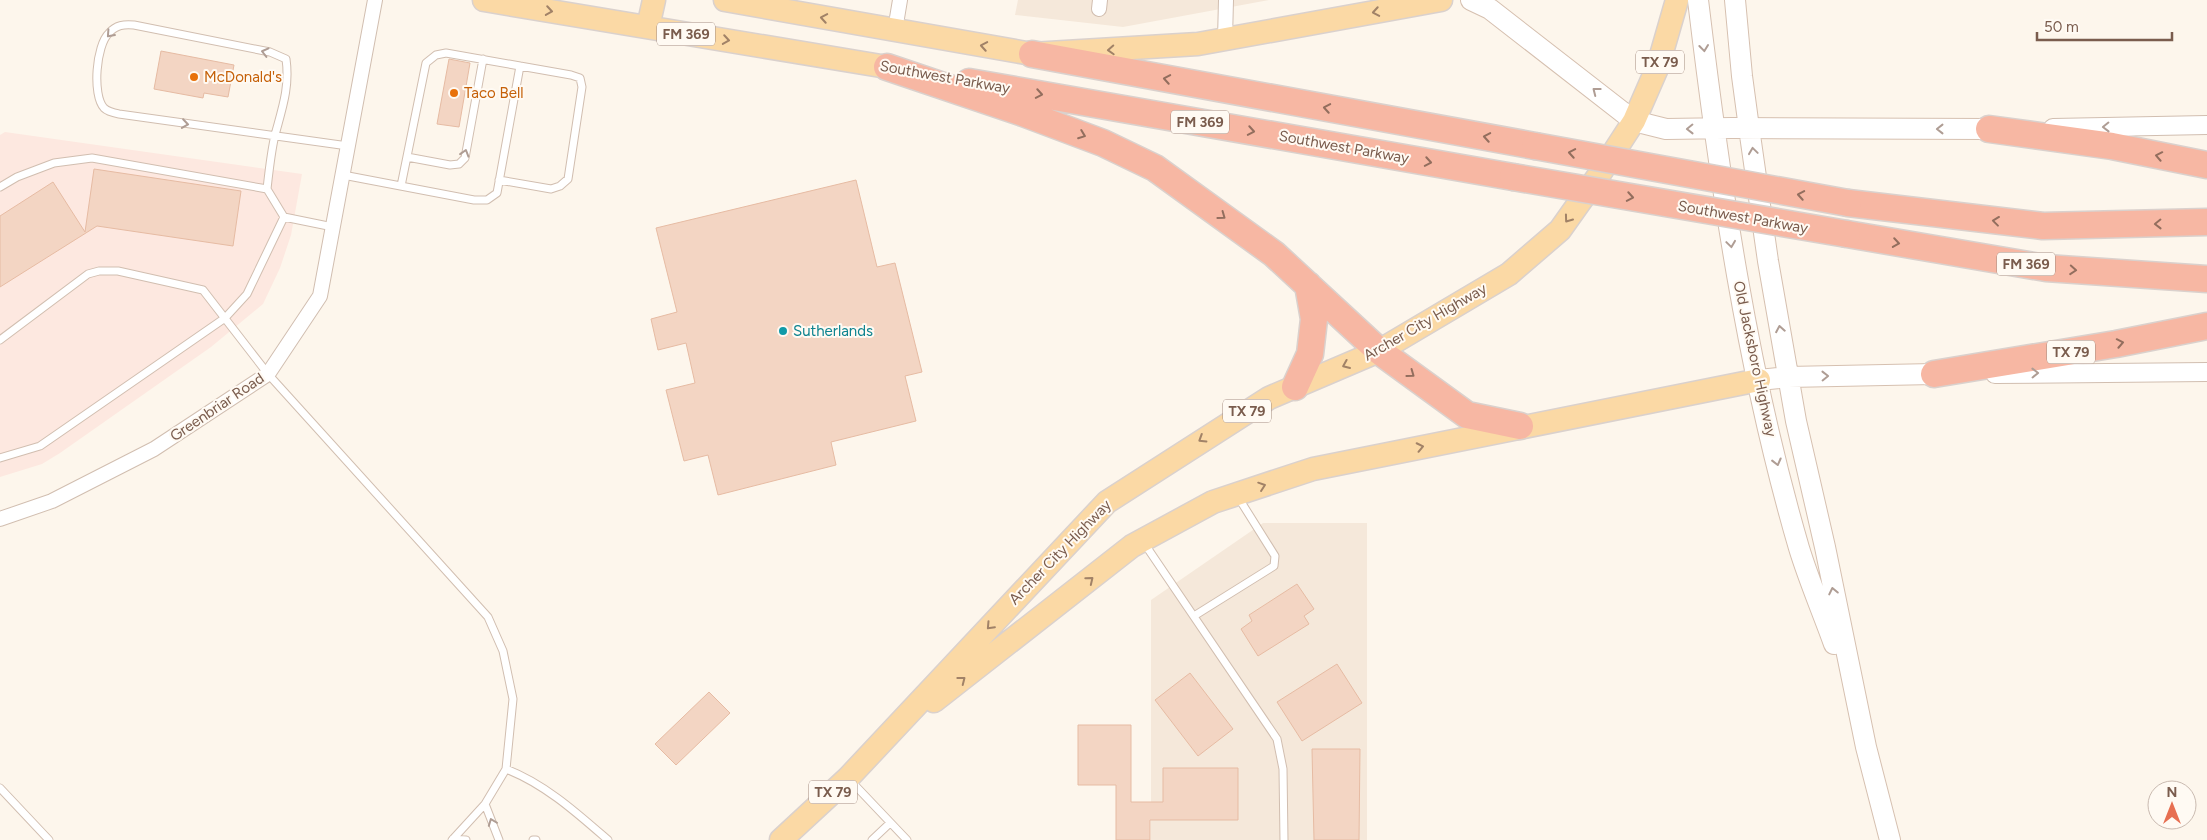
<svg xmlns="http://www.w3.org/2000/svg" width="2207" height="840" viewBox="0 0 2207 840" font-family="Figtree,sans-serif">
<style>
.residential{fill:#f5e8da}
.commercial{fill:#fde8e0}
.building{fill:#f3d5c3;stroke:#e6bba3}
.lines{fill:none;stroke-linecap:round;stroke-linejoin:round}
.service-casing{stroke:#d1beb0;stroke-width:9}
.minor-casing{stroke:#d1beb0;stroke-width:16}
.tertiary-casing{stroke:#d1beb0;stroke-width:20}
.secondary-casing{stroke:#d6c0b0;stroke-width:22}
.primary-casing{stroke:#dad1cd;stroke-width:25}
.motorway-casing{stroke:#dad1cd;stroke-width:29}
.service{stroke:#fff;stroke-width:7}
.minor{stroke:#fff;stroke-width:14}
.tertiary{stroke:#fff;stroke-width:18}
.secondary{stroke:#fff;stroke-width:20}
.primary{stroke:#fbd9a5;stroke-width:22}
.motorway{stroke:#f7b7a3;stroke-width:26}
.motorway-bridge-casing{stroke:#dad1cd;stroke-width:29;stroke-linecap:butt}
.motorway-bridge{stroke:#f7b7a3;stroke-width:26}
.oneway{stroke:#a18267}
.oneway2{stroke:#af9d94}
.oneway3{stroke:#936e5e}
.food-dot{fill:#e8710a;stroke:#fffaf3;stroke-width:2}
.culture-dot{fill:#0f9aa8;stroke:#fffaf3;stroke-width:2}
.labels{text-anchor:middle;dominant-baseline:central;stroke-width:4;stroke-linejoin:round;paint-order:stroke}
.shield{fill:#fffaf3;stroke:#a28b7f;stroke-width:1}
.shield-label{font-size:14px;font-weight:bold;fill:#7a5c4d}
.food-label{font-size:15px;fill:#c56008;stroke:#fffaf3;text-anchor:start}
.street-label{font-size:15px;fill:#7a5c4d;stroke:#fffaf3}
.culture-label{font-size:15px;fill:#0d838f;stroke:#fffaf3;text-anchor:start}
</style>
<rect width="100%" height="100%" fill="#fdf6ec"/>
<path class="residential" d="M1018,0H1269L1123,27L1015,15Z
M1263,523H1367V840H1151V600Z"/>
<path class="commercial" d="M5,132L302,174L291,235L280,268L263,304L211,347L60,453L42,464L0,477V135Z"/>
<path class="building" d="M161,51L234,65L228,97L204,93L203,98L154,89Z
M449,59L470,63L459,127L437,124Z
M94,169L241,191L233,246L97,226L0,287V216L53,182L85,232Z
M856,180L877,267L895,263L922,372L905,376L916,421L831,442L836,465L718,495L708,455L684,461L666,390L695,383L686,343L658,350L651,319L677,312L656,228Z
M1297,584L1314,609L1304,616L1309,624L1258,656L1241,629L1252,621L1249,615Z
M1337,664L1362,703L1302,741L1277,702Z
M1190,673L1233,729L1198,756L1155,700Z
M709,692L730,713L676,765L655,744Z
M1078,725H1131V802H1163V768H1238V820H1150V840H1116V785H1078Z
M1312,749H1360L1359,840H1314Z"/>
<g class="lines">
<defs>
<path id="service" d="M407,157L450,165L459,164L465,158L483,59
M343,175L474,200H487L497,193L520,66L446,53L436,55L426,63L401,186
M499,180L551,189L560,186L568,179L582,87L580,78L571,75L520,66
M0,187L17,177L54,163L92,158L267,189
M333,227L284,217L267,189C269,171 271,152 275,135C282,109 290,87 286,59L270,52L134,25C124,24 116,25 109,33C96,45 92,95 104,108C107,111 114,113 119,114L348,146
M0,340L88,274L99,271H118L203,290L268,374L488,617L503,651L513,699L506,769L485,804L452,840
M0,458L40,446L225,318L247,294L284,217
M1144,543L1277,739L1283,769L1284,840
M1194,616L1274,566L1275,556L1238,497
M506,769C545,784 577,813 608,840
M850,780L907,840
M0,788L49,840
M485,804L499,840
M453,839L466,840
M533,840H536
M872,840L890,823"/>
<path id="minor" d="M1099,9L1100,0
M895,30L900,0
M1225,39L1226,0
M0,519L52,501L154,449L268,374L320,296L375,0"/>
<path id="tertiary" d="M2053,128L2207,125
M1995,374L2207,372"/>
<path id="secondary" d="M1471,0L1490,9L1634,121L1666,129L1732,128L1989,129
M1698,0C1720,184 1747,370 1799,548C1809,581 1823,613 1834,644
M1735,0L1742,76L1749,128L1768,261L1796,421L1825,547L1866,747L1890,840
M1759,380L1788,377L1934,374"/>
<path id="primary" d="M484,0L887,67
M725,0L1032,54L1198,44L1441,0
M648,27L654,0
M934,701L1132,546L1213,502L1313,469L1759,380
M781,840L848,778L1107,502L1269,398L1379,351L1509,274L1560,230L1599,175L1634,121L1658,66L1677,0"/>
<path id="motorway" d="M1032,54L1535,146
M887,67L1023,113L1103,143L1155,168L1274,254L1379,351L1467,415L1520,426
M969,82L1513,177
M1989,129L2112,146L2207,165
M1848,203L2043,226L2207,222
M1847,234L2046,268L2207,279
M1934,374L2116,344L2207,326
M1295,387L1310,354L1314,319L1308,285"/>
</defs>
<use href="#service" class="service-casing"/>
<use href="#minor" class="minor-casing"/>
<use href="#tertiary" class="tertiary-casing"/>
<use href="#secondary" class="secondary-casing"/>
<use href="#primary" class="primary-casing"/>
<use href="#motorway" class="motorway-casing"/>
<use href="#service" class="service"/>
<use href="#minor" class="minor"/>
<use href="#tertiary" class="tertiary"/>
<use href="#secondary" class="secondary"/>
<use href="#primary" class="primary"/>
<use href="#motorway" class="motorway"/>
<defs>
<path id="motorway-bridge" d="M1535,146L1848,203
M1513,177L1847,234"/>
</defs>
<use href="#motorway-bridge" class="motorway-bridge-casing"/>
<use href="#motorway-bridge" class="motorway-bridge"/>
</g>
<defs><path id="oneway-chevron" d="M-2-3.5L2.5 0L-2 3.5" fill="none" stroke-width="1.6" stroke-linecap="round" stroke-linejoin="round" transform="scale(1.25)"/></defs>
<g class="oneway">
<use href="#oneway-chevron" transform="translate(549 11) rotate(9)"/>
<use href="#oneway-chevron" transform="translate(1376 12) rotate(170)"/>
<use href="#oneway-chevron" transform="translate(824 18) rotate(-170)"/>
<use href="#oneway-chevron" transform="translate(726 40) rotate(9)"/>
<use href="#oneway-chevron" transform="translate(984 46) rotate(-170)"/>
<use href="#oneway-chevron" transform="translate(1111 50) rotate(177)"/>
<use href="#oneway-chevron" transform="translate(1568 219) rotate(126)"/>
<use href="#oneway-chevron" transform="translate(1346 365) rotate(157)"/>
<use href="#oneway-chevron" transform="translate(1202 439) rotate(148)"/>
<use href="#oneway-chevron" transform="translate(1420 447) rotate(-12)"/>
<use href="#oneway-chevron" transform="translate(1262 486) rotate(-19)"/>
<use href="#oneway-chevron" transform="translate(1090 580) rotate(-39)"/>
<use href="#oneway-chevron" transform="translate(990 626) rotate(133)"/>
<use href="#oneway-chevron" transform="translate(962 680) rotate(-38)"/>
</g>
<g class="oneway2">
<use href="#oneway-chevron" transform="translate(110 34) rotate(132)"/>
<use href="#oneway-chevron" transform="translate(1704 48) rotate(83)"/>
<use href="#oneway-chevron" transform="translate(265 52) rotate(-166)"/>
<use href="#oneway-chevron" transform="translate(1596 91) rotate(-142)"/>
<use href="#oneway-chevron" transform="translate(185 124) rotate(8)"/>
<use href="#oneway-chevron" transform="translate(2106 127) rotate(179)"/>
<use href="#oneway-chevron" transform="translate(1690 129) rotate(179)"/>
<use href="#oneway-chevron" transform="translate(1940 129) rotate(-180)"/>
<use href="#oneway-chevron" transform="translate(1753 151) rotate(-98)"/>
<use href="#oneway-chevron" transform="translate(465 153) rotate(-73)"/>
<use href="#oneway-chevron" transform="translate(1731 244) rotate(82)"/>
<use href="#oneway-chevron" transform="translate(1780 329) rotate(-100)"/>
<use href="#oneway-chevron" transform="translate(2035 373) rotate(-1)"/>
<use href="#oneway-chevron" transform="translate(1825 376) rotate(-1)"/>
<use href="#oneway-chevron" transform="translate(1777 462) rotate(76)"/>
<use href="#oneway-chevron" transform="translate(1833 591) rotate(-102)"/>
<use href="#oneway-chevron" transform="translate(492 822) rotate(-111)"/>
</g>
<g class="oneway3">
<use href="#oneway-chevron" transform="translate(1167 79) rotate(-170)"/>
<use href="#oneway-chevron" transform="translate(1039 94) rotate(10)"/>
<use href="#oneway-chevron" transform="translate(1327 108) rotate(-170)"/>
<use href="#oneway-chevron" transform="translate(1251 131) rotate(10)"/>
<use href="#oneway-chevron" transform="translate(1082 135) rotate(21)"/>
<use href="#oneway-chevron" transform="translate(1487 137) rotate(-170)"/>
<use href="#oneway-chevron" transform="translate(1572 153) rotate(-170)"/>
<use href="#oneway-chevron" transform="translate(2159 156) rotate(-169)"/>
<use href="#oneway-chevron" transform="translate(1428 162) rotate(10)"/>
<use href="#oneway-chevron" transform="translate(1801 195) rotate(-170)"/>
<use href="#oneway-chevron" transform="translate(1630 197) rotate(10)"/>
<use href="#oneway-chevron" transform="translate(1222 216) rotate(36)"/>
<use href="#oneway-chevron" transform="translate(1996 221) rotate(-173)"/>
<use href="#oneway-chevron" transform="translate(2158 224) rotate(179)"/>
<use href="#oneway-chevron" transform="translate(1896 243) rotate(9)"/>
<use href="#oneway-chevron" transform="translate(2073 270) rotate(4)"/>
<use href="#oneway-chevron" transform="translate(2120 343) rotate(-11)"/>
<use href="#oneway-chevron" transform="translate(1411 374) rotate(36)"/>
</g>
<g class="food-dot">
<circle cx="194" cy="77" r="5"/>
<circle cx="454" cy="93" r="5"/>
</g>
<circle class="culture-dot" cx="783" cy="331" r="5"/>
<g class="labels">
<g class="shield">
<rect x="657" y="22.5" width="58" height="23" rx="4"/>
<rect x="1636" y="50.5" width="48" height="23" rx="4"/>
<rect x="1171" y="110.5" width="58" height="23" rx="4"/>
<rect x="1997" y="252.5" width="58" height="23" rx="4"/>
<rect x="2047" y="340.5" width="48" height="23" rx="4"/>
<rect x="1223" y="399.5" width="48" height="23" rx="4"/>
<rect x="809" y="780.5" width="48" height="23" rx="4"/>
</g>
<g class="shield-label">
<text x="686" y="34">FM 369</text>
<text x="1660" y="62">TX 79</text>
<text x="1200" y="122">FM 369</text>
<text x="2026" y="264">FM 369</text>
<text x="2071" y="352">TX 79</text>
<text x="1247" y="411">TX 79</text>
<text x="833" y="792">TX 79</text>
</g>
<g class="food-label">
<text x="204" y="77">McDonald's</text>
<text x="464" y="93">Taco Bell</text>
</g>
<g class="street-label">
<text transform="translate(945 77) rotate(10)">Southwest Parkway</text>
<text transform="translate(1344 147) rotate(10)">Southwest Parkway</text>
<text transform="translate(1743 217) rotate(10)">Southwest Parkway</text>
<text transform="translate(1425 322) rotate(-30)">Archer City Highway</text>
<text transform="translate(1755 359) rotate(78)">Old Jacksboro Highway</text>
<text transform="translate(217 407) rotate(-34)">Greenbriar Road</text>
<text transform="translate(1060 552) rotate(-46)">Archer City Highway</text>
</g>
<g class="culture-label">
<text x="793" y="331">Sutherlands</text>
</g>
</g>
<g transform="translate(2172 805)"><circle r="24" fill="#fffaf3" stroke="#cabbb1"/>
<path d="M0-4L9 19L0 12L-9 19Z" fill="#e76f51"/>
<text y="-8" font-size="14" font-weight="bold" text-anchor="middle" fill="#7a5c4d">N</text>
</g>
<path d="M2037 32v8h135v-8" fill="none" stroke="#7a5c4d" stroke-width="2.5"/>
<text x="2044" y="32" font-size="15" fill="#7a5c4d" stroke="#fffaf3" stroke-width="4" paint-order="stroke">50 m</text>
</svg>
